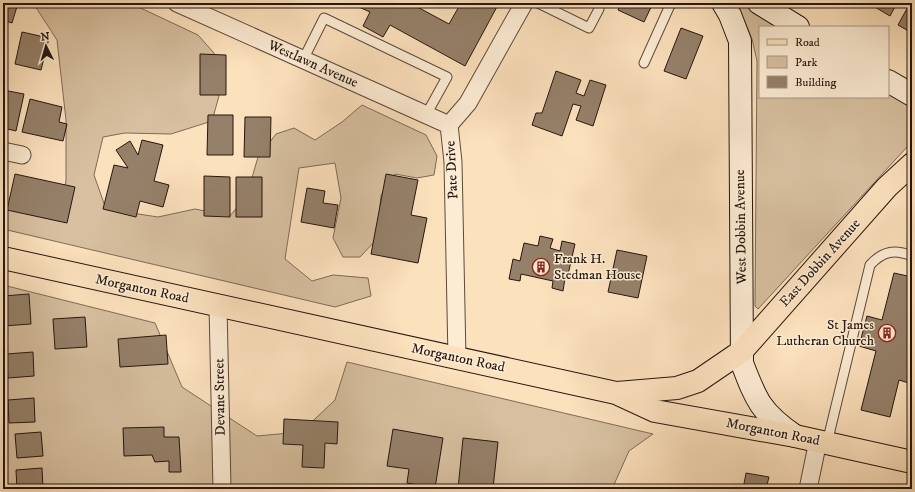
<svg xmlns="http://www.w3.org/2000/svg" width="915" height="492" viewBox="0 0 915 492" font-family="'IM FELL DW Pica',serif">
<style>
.green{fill:#d7bf9f;stroke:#7e6b57}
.building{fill:#958069;stroke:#25170f}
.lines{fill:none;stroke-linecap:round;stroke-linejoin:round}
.service-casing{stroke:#5b4a3a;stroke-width:11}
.minor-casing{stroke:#5b4a3a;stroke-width:19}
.secondary-casing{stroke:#25170f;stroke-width:24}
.primary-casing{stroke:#25170f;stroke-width:24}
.service{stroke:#fdecd4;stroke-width:9}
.minor{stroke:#fdecd4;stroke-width:17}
.secondary{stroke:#fdecd4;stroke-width:22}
.primary{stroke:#fce1bd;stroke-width:22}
.labels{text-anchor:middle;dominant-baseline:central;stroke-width:3;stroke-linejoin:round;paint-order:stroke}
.street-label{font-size:14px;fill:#25170f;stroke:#fdecd4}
.poi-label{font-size:14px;fill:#25170f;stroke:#fdecd4;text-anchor:start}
</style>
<rect width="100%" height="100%" fill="#fce1bd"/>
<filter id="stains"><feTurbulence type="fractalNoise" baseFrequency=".005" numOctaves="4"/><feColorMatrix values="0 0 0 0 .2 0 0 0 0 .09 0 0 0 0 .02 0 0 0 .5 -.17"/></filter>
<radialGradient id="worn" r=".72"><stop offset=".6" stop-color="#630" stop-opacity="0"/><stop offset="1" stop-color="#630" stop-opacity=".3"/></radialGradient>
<path class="green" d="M31,3H130L198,35L214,53L219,96L212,121L171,134L125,133L103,137L94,175L106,209L158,217L195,209L230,216L247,195L258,157L276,134L294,128L315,140L342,122L362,105L426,135L437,156L434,175L417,178L395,174L381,195L377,239L360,257H343L333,238L341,198L335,163L299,168L285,259L312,281L333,275L368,278L371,296L335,307L3,229V208L37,215H62L66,180V120L57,40L35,6Z
M737,3H748L788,27H760V97H888V87L912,101V145L907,147L758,309L755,306L757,61L752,39Z
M3,285L155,323L182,387L257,436L301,432L335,400L347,362L653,434L629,451L612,489H3Z"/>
<path class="building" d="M3,3H18L12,23L3,20Z
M361,3H410L449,24L461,3H499L465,66L390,25L383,37L363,26L370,12L359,7Z
M621,3H653L644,22L618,10Z
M868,3H897L890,16Z
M910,3H912V33L898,25Z
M681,28L703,36L686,79L664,71Z
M22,32L49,38L41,70L15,64Z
M200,54L226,55V95H200Z
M556,71L581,80L576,93L584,96L590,80L606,85L593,126L576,120L581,106L573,104L562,136L532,125L536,113H542Z
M3,90L24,94L16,131L3,128Z
M30,99L62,107L59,122L67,124L63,141L22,132Z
M208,115H233V155H207Z
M245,117H271L270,157H244Z
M142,140L163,145L154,181L169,185L163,207L140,201L136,217L103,209L114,165L128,168L116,150L130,141L138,155Z
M15,174L75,187L67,223L7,210Z
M386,174L418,180L411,215L427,218L418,263L371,254Z
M204,176L230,177V217L204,216Z
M236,177H262V217H236Z
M307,188L325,191L323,203L338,205L334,228L301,222Z
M540,236L553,239L550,248L560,251L562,241L575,244L567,279L565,278L563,291L552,288L553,281L521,274L520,281L509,279L513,259L520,261L524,243L538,246Z
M617,250L647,256L638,298L608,292Z
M894,273L912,277V384L899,380L890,417L861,410L876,351L859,346L867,316L882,320Z
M29,294L31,324L3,326V296Z
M85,317L87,347L55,349L53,319Z
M166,335L168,364L120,367L118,339Z
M33,352L34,376L8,378L6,354Z
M34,398L35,422L9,423L8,400Z
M284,419L338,422L337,444L325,443L324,468L302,467L303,445L283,444Z
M164,427V437H179L181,472H169V461L155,462L152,455L124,456L123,428Z
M393,429L443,438L435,488L407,483L409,469L387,466Z
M41,432L43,456L17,458L15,434Z
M463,438L498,442L493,488L475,486V489H458Z
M42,468L43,489H17L16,470Z
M746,473L769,477L766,489H743Z
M510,485L532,489H510Z"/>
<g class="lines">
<defs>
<path id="service" d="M538,3L589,28L599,9
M303,60L324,18L447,77L426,115
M644,63L671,3
M827,443L870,265C883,251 894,249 912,256"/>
<path id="minor" d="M177,3L449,125
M3,151L22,155
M218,306L222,489
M457,358L453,162L449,125L468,103L524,3
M808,489L818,441"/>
<path id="secondary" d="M723,3L730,15L740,41L742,363C756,400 761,413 795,436
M759,3L798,27
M888,81L912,95"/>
<path id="primary" d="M3,258L616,393L655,411L795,436L912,462
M617,393L677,388L698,381L742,351L887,187L912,164"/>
</defs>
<use href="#service" class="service-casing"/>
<use href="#minor" class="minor-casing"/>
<use href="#secondary" class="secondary-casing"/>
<use href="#primary" class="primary-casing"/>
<use href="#service" class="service"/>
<use href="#minor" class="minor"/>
<use href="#secondary" class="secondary"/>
<use href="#primary" class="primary"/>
</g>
<defs>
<symbol id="building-ring" viewBox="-11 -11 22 22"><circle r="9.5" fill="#fdecd4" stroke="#8f2418" stroke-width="1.5"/><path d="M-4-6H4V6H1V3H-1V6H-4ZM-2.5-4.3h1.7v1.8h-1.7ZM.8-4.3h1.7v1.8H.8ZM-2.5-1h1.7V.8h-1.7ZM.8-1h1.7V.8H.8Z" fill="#8f2418"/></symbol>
</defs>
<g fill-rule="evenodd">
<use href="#building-ring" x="531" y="257" width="20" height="20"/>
<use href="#building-ring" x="877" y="323" width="20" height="20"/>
</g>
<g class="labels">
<g class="street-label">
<text transform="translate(313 64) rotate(24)">Westlawn Avenue</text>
<text transform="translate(452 170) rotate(-93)">Pate Drive</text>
<text transform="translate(741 227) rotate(-91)">West Dobbin Avenue</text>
<text transform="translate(820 263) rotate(-48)">East Dobbin Avenue</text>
<text transform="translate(142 289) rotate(12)">Morganton Road</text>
<text transform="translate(458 358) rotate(12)">Morganton Road</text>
<text transform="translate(220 397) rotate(-91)">Devane Street</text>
<text transform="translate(773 432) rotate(11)">Morganton Road</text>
</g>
<g class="poi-label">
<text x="554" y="259">Frank H.<tspan x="554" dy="16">Stedman House</tspan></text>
<text x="874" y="325" text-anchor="end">St James<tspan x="874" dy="16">Lutheran Church</tspan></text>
</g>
</g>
<rect width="915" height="492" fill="none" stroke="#fce1bd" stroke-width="16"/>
<rect x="4" y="4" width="907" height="484" fill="none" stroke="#25170f" stroke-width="2"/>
<rect x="8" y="8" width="899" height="476" fill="none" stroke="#25170f"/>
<rect x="759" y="26" width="130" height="72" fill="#fdecd4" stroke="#a79785"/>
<rect x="767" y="39" width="20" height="6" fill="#fce1bd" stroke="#a79785"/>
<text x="795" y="46" font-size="12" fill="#25170f">Road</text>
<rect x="767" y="56" width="20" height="12" fill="#d7bf9f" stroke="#a79785"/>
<text x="795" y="66" font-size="12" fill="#25170f">Park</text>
<rect x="767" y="76" width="20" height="12" fill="#958069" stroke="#a79785"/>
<text x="795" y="86" font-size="12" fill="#25170f">Building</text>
<g transform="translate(46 46) rotate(355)" stroke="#fdecd4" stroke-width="3" paint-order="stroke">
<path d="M0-3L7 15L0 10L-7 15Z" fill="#25170f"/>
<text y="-6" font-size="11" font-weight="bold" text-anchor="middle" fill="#25170f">N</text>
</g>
<rect width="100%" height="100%" filter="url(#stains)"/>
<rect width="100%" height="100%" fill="url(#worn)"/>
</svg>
